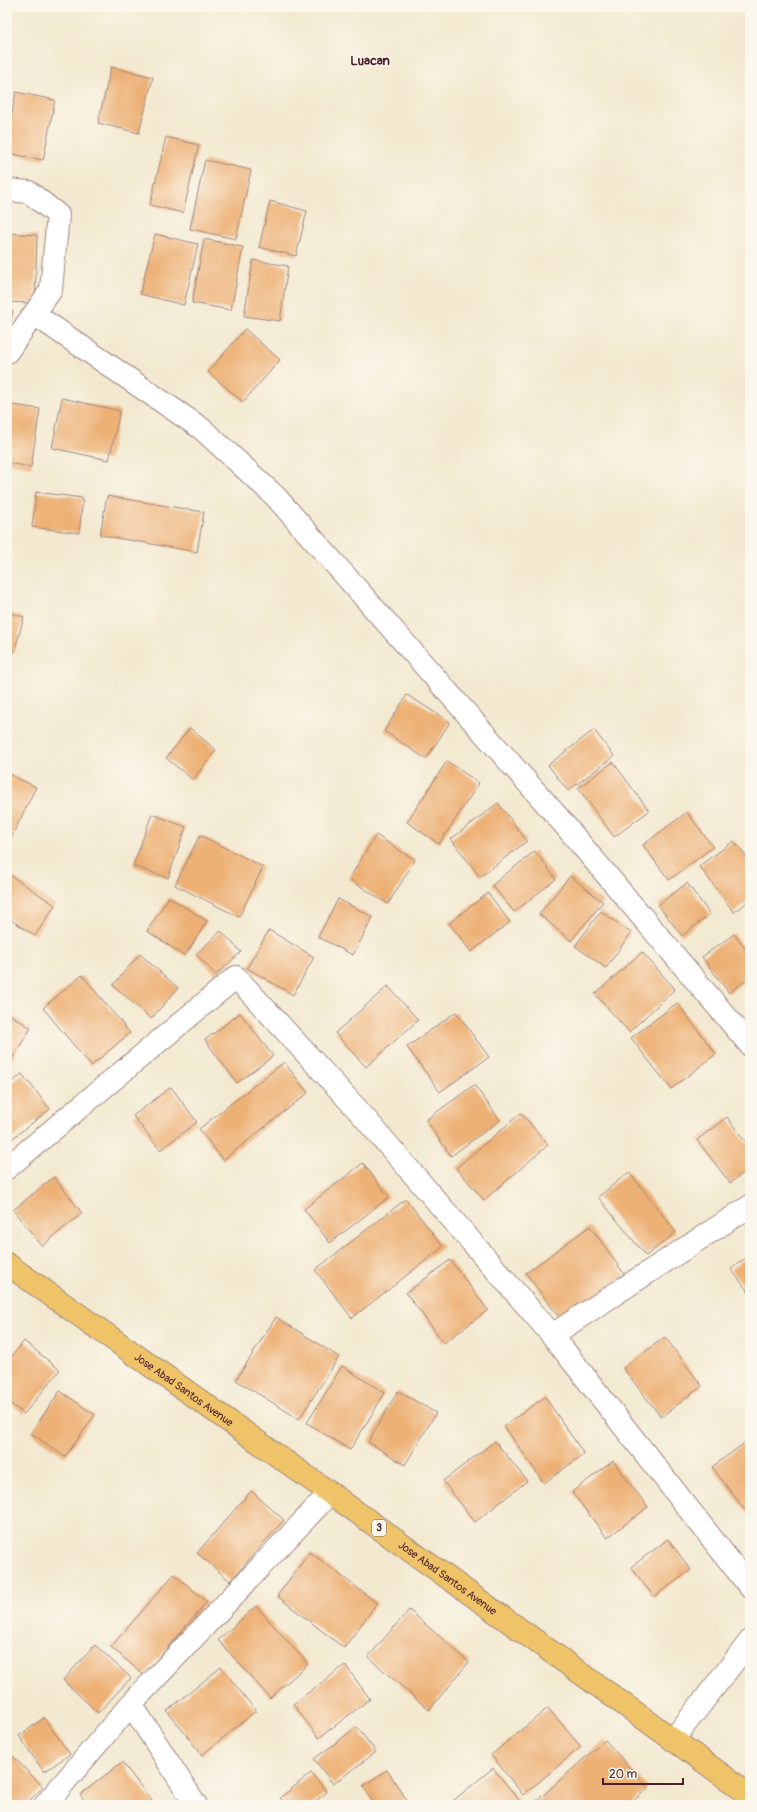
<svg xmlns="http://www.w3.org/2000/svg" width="757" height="1812" viewBox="0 0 757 1812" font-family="Pangolin,sans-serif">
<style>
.building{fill:#edb176}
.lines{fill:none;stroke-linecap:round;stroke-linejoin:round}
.minor-casing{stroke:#9e847e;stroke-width:24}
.highway-casing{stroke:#9e847e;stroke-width:24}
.minor{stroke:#fff;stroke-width:22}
.highway{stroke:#efc469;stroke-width:22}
.labels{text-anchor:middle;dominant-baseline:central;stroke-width:3;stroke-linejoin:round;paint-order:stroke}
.shield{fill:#fbf7ec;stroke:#7f6065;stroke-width:1}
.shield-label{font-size:10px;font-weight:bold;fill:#4a1f2b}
.street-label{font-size:11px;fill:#4a1f2b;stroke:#fbf7ec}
.quarter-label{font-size:13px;font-weight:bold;fill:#4a1f2b;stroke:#fbf7ec}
</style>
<rect width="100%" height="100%" fill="#fbf7ec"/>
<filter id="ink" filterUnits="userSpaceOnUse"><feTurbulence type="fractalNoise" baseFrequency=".025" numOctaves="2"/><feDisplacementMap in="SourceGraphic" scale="8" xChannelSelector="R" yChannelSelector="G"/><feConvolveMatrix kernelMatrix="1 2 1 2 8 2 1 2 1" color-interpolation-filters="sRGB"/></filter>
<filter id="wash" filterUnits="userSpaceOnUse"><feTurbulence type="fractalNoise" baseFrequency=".012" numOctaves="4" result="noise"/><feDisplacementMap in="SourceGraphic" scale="16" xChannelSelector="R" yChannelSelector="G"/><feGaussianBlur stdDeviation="0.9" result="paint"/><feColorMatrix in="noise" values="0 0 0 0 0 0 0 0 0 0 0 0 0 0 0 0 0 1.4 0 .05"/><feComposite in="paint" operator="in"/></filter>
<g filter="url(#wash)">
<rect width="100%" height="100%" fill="#f3e9d0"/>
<g id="blocks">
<path class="building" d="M111,67L153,77L139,133L98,123Z
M16,92L55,100L43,160L7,153V139Z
M166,137L199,145L183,213L150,205Z
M205,160L251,170L236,239L190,229Z
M270,201L307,211L296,256L259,247Z
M7,233L37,235L35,303L7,302Z
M155,234L198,244L184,305L140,294Z
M204,239L243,247L231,310L192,303Z
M253,260L288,266L280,321L244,316Z
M7,310L13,311L8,335H7Z
M245,329L280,360L243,402L208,372Z
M62,398L120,411L109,460L52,448Z
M7,404L40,409L31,467L7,463Z
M36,492L83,498L79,533L32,527Z
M107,496L204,512L197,552L100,535Z
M7,612L24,617L14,653L7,651Z
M407,695L450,722L426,759L384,731Z
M190,728L216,750L193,780L166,758Z
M594,730L614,756L568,791L548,765Z
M447,761L479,783L439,844L407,822Z
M613,762L649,811L614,837L578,788Z
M7,773L36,787L10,840L7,838Z
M498,803L527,841L480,877L451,839Z
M687,812L713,847L669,880L643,845Z
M152,814L186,827L168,878L133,866Z
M200,835L263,867L239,917L175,885Z
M376,835L415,860L388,904L349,879Z
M734,841L750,861V900L734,912L699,866Z
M535,851L556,879L514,912L492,885Z
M10,875L55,905L35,936L7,917V880Z
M570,876L603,902L571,941L539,914Z
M687,883L710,914L682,936L658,905Z
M488,893L510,922L471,952L449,923Z
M169,897L207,921L185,956L147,931Z
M338,899L373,917L353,955L318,937Z
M601,911L631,933L606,968L575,946Z
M269,930L314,957L293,995L247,968Z
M221,931L241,952L216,975L196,954Z
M734,934L750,955V977L729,993L702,957Z
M642,952L675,989L629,1032L595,994Z
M140,954L178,988L151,1019L113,985Z
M82,975L130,1033L91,1066L43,1008Z
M388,986L418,1020L366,1067L335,1033Z
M677,1003L716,1054L671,1089L631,1038Z
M456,1012L489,1057L440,1092L407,1047Z
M7,1013L31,1028L10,1062L7,1060Z
M240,1013L273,1056L237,1083L205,1040Z
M284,1062L308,1093L223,1160L199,1129Z
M22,1074L50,1109L13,1138L7,1130V1086Z
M474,1085L500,1120L451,1156L426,1120Z
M171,1087L197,1122L160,1150L133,1116Z
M521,1113L548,1145L484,1200L456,1168Z
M727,1117L750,1148V1168L730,1183L697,1140Z
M363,1163L389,1197L330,1243L304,1209Z
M629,1172L676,1232L646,1256L598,1197Z
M54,1177L82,1213L42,1246L13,1210Z
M406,1199L443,1247L352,1318L315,1270Z
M590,1226L625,1275L562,1321L526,1273Z
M750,1255V1294L731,1269Z
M450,1260L488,1310L444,1343L406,1293Z
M276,1317L339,1357L299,1419L236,1380Z
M665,1337L702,1386L661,1417L623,1368Z
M24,1341L60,1370L24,1414L7,1401V1362Z
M342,1366L385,1393L350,1450L307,1423Z
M60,1391L95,1415L65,1457L31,1433Z
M398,1391L436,1413L405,1465L368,1442Z
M545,1397L584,1454L544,1483L504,1426Z
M750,1439V1517L712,1467Z
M495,1441L527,1481L475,1522L443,1481Z
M613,1461L648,1507L607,1538L572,1492Z
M251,1491L284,1520L230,1581L197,1553Z
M668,1539L691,1570L654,1597L631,1567Z
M310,1552L377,1603L344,1648L277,1596Z
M174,1574L207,1602L144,1675L111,1647Z
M256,1606L308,1664L270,1698L218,1640Z
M409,1610L469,1662L429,1710L368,1657Z
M95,1645L131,1678L98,1713L63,1680Z
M345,1665L370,1699L319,1738L293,1704Z
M221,1667L256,1711L202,1755L167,1711Z
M548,1708L581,1747L523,1795L491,1755Z
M44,1718L70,1754L44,1772L19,1736Z
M357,1727L376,1752L333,1784L314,1759Z
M605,1740L648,1788L629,1805H532Z
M7,1750L43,1787L25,1805H7Z
M122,1762L155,1805H87L80,1795Z
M493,1768L523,1805H448Z
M387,1770L410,1805H375L363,1786Z
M311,1773L327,1792L311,1805H286L280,1798Z"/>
</g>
</g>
<g filter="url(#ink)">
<use href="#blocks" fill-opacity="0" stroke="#9e847e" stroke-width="1"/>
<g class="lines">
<defs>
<path id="minor" d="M7,190L29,192L58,215L51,290L7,352
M34,314L202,429L275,496L557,816L750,1045
M7,1168L236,977L357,1109L552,1335L750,1587
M552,1335L750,1206
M131,1704L196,1805
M673,1740L750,1641
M45,1805L131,1704L330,1493"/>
<g id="highway">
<path id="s1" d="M7,1264L330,1493L750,1795"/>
</g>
</defs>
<use href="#minor" class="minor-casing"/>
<use href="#highway" class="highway-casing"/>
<use href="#minor" class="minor"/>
<use href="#highway" class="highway"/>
</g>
</g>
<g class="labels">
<rect class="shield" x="372" y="1520" width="14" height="16" rx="3"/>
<g class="shield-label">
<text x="379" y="1528">3</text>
</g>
<g class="street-label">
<text stroke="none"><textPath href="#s1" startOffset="217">Jose Abad Santos Avenue</textPath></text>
<text stroke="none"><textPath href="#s1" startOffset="541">Jose Abad Santos Avenue</textPath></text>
</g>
<g class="quarter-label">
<text x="370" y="61">Luacan</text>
</g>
</g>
<rect width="757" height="1812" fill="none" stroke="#fbf7ec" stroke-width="24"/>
<path d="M603 1778v6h80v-6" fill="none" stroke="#4a1f2b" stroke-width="2"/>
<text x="609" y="1778" font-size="12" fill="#4a1f2b" stroke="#fbf7ec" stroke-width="3" paint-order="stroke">20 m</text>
</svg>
